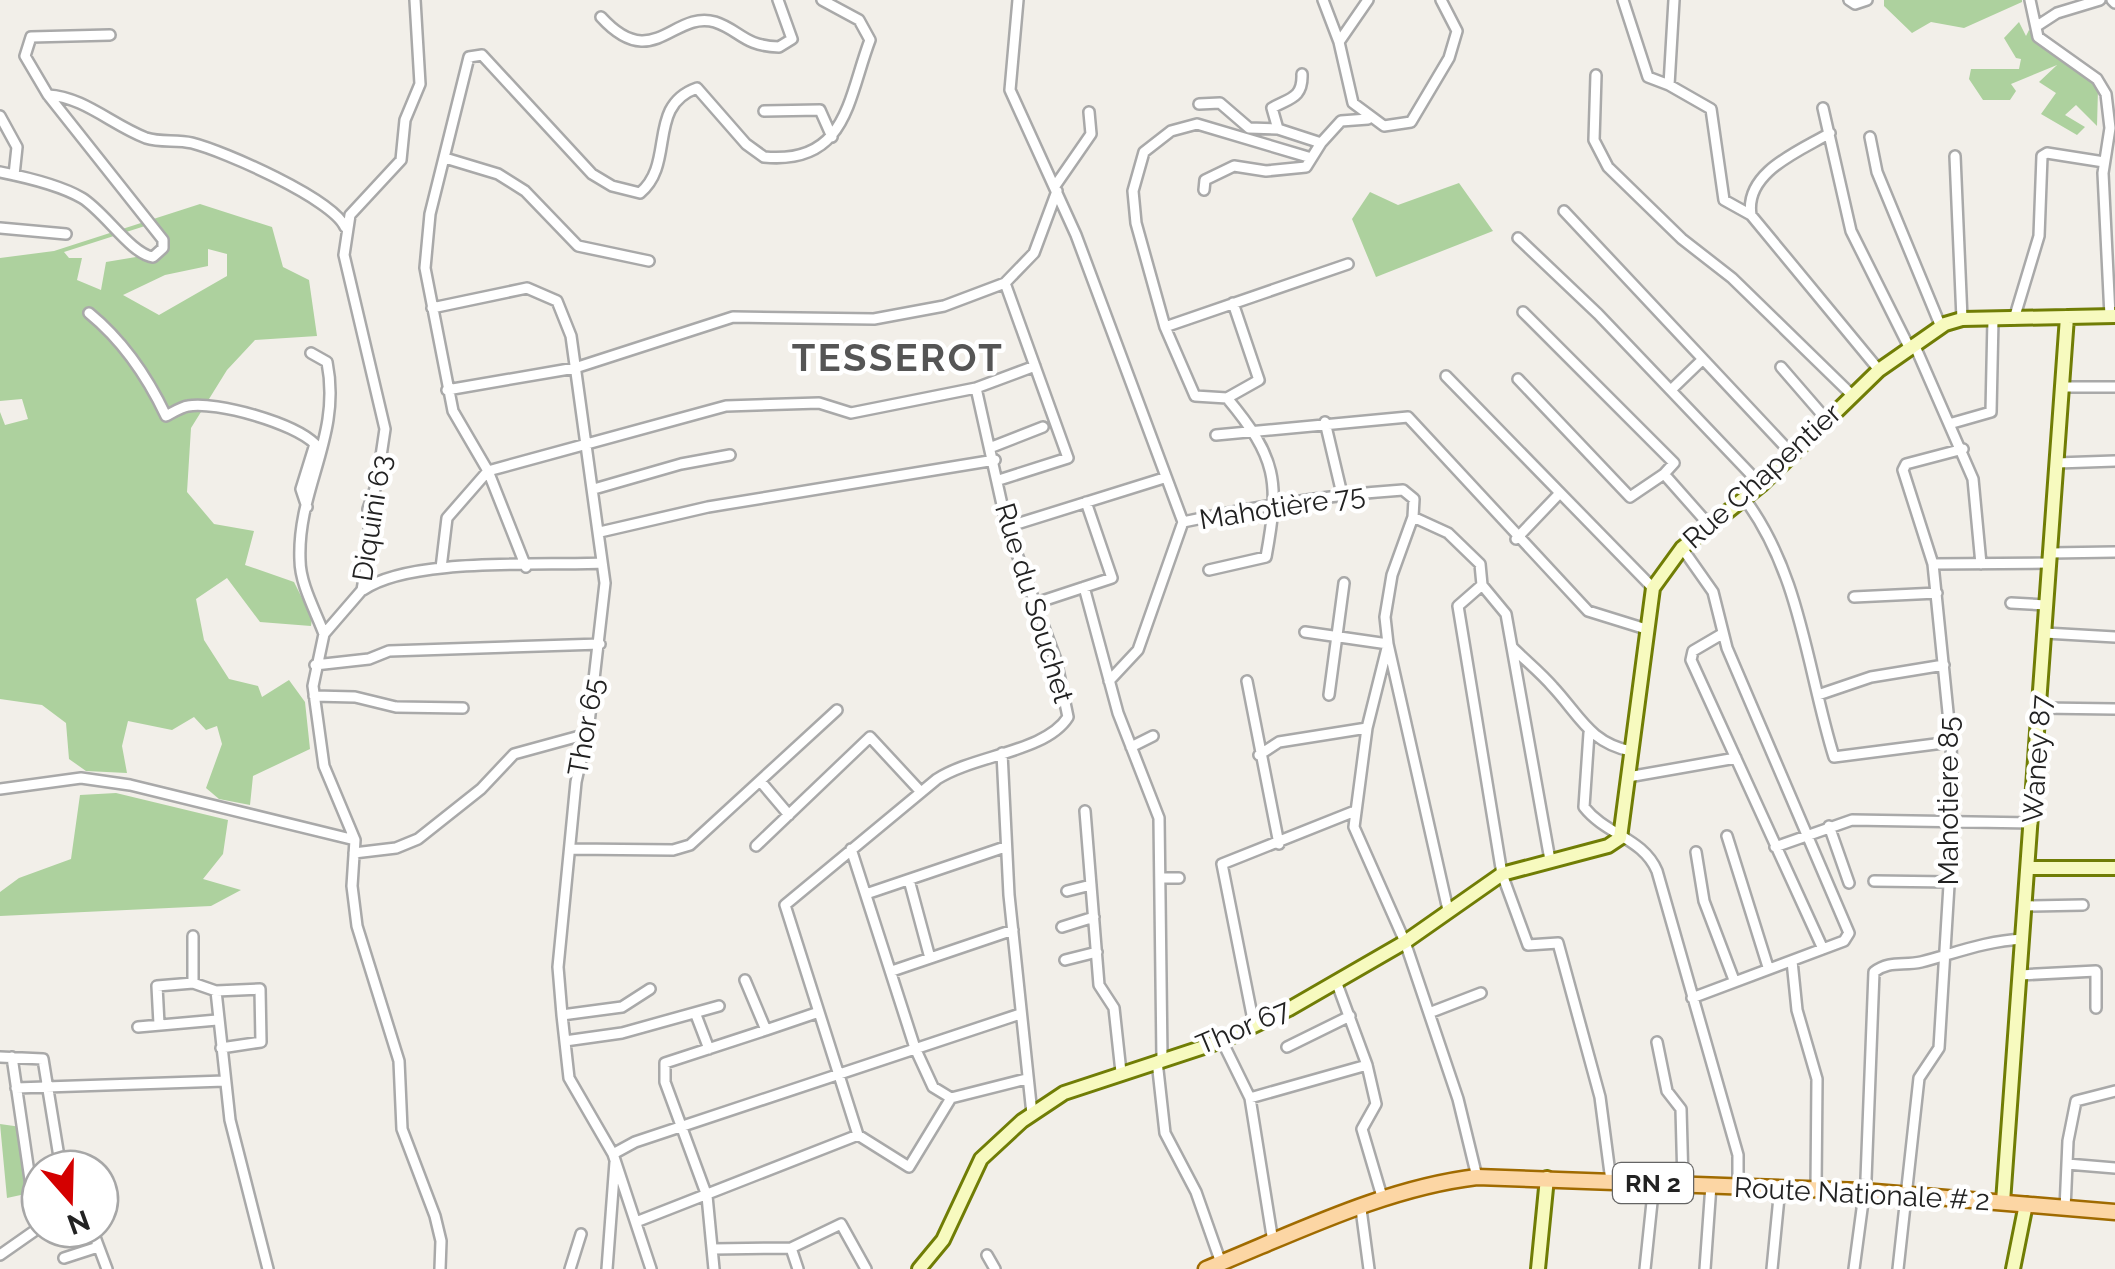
<svg xmlns="http://www.w3.org/2000/svg" width="2115" height="1269" viewBox="0 0 2115 1269" font-family="Raleway,sans-serif">
<style>
.forest{fill:#add19e;fill-rule:evenodd}
.lines{fill:none;stroke-linecap:round;stroke-linejoin:round}
.street-casing{stroke:#a9a9a9;stroke-width:14}
.secondary-casing{stroke:#707d05;stroke-width:18}
.primary-casing{stroke:#a06b00;stroke-width:19}
.street{stroke:#fff;stroke-width:9}
.secondary{stroke:#f7fabf;stroke-width:12}
.primary{stroke:#fcd6a4;stroke-width:14}
.labels{text-anchor:middle;dominant-baseline:central;stroke-width:9;stroke-linejoin:round;paint-order:stroke}
.shield{fill:#fff;stroke:#646464;stroke-width:2.5}
.shield-label{font-size:25px;font-weight:bold;fill:#222}
.street-label{font-size:28px;fill:#222;stroke:#fff}
.district-label{font-size:38px;font-weight:bold;letter-spacing:2.5px;fill:#555;stroke:#fff}
</style>
<rect width="100%" height="100%" fill="#f2efe9"/>
<path class="forest" d="M1884,0H2022V2L1964,28L1931,22L1912,33L1884,6Z
M2019,22L2026,36L2029,30L2063,61L2068,58L2098,89L2097,126L2076,105L2065,115L2085,127L2077,135L2041,114L2056,93L2039,82L2057,65L2011,84L2016,91L2010,100H1983L1969,79L1971,69H2019L2021,59L2016,58L2004,38Z
M1459,183L1493,231L1376,277L1352,219L1370,192L1398,205Z
M200,204L272,227L283,267L309,280L317,336L255,340L227,370L191,428L187,492L214,524L254,531L245,565L294,582L312,618L311,626L260,622L227,578L196,599L204,640L229,679L258,686L262,697L289,680L305,702L310,749L253,776L250,805L219,799L206,788L222,744L217,726L206,730L194,717L172,730L128,721L122,746L127,773L86,771L69,759L66,723L42,705L0,699V412L5,425L28,419L22,399L0,401V258L54,251ZM145,226L159,238L154,254L106,262L101,290L77,280L82,258H69L64,252ZM208,249L227,254V276L159,315L123,295L165,275L208,266Z
M116,793L228,820L223,854L203,879L241,890L211,906L0,916V892L19,878L71,859L80,795Z
M0,1124L21,1127L30,1193L7,1198Z"/>
<g class="lines">
<defs>
<path id="street" d="M415,0L420,84L405,120L401,160L350,215L344,255L385,429L377,483L368,509L370,544L362,590L324,634L313,686L324,766L355,840L352,886L357,926L399,1061L402,1129L435,1216L441,1241L440,1269
M1018,0L1010,90L1076,235L1183,522C1257,506 1328,495 1403,490L1414,499L1413,517L1392,575L1385,617L1388,644L1367,728L1354,827L1405,942L1458,1099L1477,1177
M1323,0L1339,42L1368,0
M1623,0L1648,77L1669,85
M1674,0L1669,85L1711,109L1724,200L1751,215L1879,370
M1849,0L1855,4L1867,0
M2030,0L2038,37L2097,79L2106,94L2110,128L2103,173L2110,316
M2112,0L2115,3
M601,17C653,74 673,10 715,22C740,30 743,46 779,47L792,39L778,0
M2037,26L2057,13L2100,0
M110,35L31,37L25,56L48,95C84,97 112,125 146,138C161,143 177,139 192,143C224,151 333,199 345,227
M1339,42L1353,103L1384,126L1411,122L1449,58L1457,31L1441,0
M1596,75L1594,140L1608,167L1682,239L1732,278L1852,395
M1199,104L1220,103L1249,128L1278,129L1272,108C1290,98 1303,98 1302,74
M1823,108L1851,231L1909,347
M764,111L820,110L832,137
M0,116L17,147L14,175
M1278,129L1321,143L1341,121L1368,119
M1870,137L1877,172L1941,327
M1955,156L1962,319
M445,158L498,174L525,191L578,246L649,261
M0,172C25,177 60,185 82,198C105,212 131,254 153,257L163,248V240L48,95
M1055,186L1091,134L1089,112
M1204,190L1205,180L1234,166L1266,171L1306,167L1321,143
M1564,211L1793,455
M1751,215C1744,172 1800,151 1830,133
M0,228L66,234
M1518,238L1598,314L1761,485
M1233,303L1259,380L1227,398L1195,396L1165,327L1136,223L1133,191L1144,152L1171,131L1197,124L1308,157
M432,308L527,288L557,301L571,336L605,583L589,723L576,782L558,967L562,1015L569,1078L613,1154L651,1269
M1523,312L1674,463L1664,474L1710,526
M89,313C122,340 148,378 166,416C172,413 181,407 188,406C217,401 294,423 315,444L301,489L307,507
M2014,319L2039,236L2042,156L2047,153L2104,162
M1165,327L1348,264
M1914,344L1973,479L1981,564
M311,353L327,362C342,437 297,488 300,560C300,584 316,612 324,634
M1781,367L1826,419
M1446,376L1653,588
M1518,379L1630,497L1664,474
M2061,387H2115
M1672,389L1701,361
M447,390L575,368L733,317L874,319L944,306L1005,283L1034,253L1057,191
M1325,422L1342,494
M1949,424L1991,412L1993,319
M1216,435L1408,417L1588,611L1646,629
M992,447L1043,427
M2057,463L2115,461
M999,480L1068,458L1005,283
M594,489L681,464L730,455
M1744,498C1801,574 1807,670 1834,757L1951,742
M1413,517L1448,533L1480,564L1482,585L1506,614L1550,860
M1007,527L1164,478
M600,532L708,507L995,460
M1516,539L1558,495
M1682,548L1713,592L1727,648L1849,933L1844,941L1692,998
M2050,553L2115,552
M1933,564L2050,563
M526,567L488,471L453,411L425,268L430,214L469,57L482,55L592,174L612,186L640,193C676,163 646,106 697,88L746,144L764,157C847,165 848,98 870,40L859,20L822,0
M441,568L447,518L488,471L726,406L819,403L851,413L976,388L1035,366
M1209,570L1266,557C1280,481 1277,458 1227,398
M1482,585L1458,606L1502,874L1528,945L1558,943L1600,1097L1611,1181
M1084,587L1118,713L1159,818L1162,1059
M363,590C410,557 540,566 601,563
M1854,597L1937,593
M1036,603L1112,578L1086,502
M2011,603L2047,605
M1305,632L1388,644L1448,910
M2045,633L2115,637
M1722,634L1693,651L1691,660L1823,949
M1513,648C1526,661 1541,673 1553,687C1580,716 1590,743 1631,751
M315,665L369,659L389,651L600,644
M1109,681L1138,650L1183,522
M1247,681L1279,844
M1329,695L1344,583
M1818,695L1871,677L1944,665
M314,696L355,697L396,707L463,708
M2041,708L2115,709
M1589,733L1584,807C1606,835 1643,838 1657,871L1738,1155V1186
M1131,747L1153,736
M1002,753L1009,895L1032,1114
M1259,755L1279,742L1367,728
M1628,777L1736,758
M761,782L789,815
M0,789L81,778L130,785L355,840
M1085,811L1099,985L1114,1008L1121,1072
M1829,826L1849,883
M1727,836L1768,967
M756,846L870,737L921,792
M1775,847L1852,820L2032,823
M570,849L673,850L690,845L837,710
M851,849L915,1048L933,1087L951,1098
M1696,852L1704,901L1734,980
M354,853L396,848L418,839L481,789L514,754L587,734
M1160,878H1179
M909,880L930,958
M1874,881L1950,882
M1067,891L1091,885
M866,894L1005,847
M2025,906L2083,905
M1062,927L1094,917
M193,936V983
M1065,960L1097,952
M1792,961L1797,1010L1817,1079L1816,1188
M892,971L1013,930
M2020,975L2096,971V1008
M745,980L766,1030L816,1013
M1336,981L1367,1065L1376,1104L1362,1129L1383,1200
M216,991L230,1120L268,1269
M1429,1013L1481,993
M562,1015L622,1007L650,989
M696,1015L709,1049
M159,1024L157,986L193,983L216,991L260,989L261,1042L221,1048
M1254,1025L1222,864L1355,811
M138,1027L217,1020
M565,1041L622,1033L719,1006
M1222,1041L1250,1098L1273,1242
M1657,1042L1667,1091L1681,1109L1683,1183
M1287,1047L1350,1016
M0,1057L43,1059L61,1169
M12,1057L32,1193L40,1191
M1157,1061L1165,1133L1196,1192L1221,1263
M16,1088L225,1081
M1250,1098L1367,1065
M858,1135L785,905L937,779C974,755 1046,752 1068,717L1056,660L1007,527L976,388
M613,1154L635,1142L1020,1014
M2067,1164L2115,1168
M1361,1209L1369,1269
M2065,1209L2068,1141L2076,1101L2115,1091
M636,1222L858,1135L909,1167L951,1098L1026,1079
M92,1229L107,1269
M791,1248L798,1269
M713,1249L791,1248L841,1224L866,1269
M0,1255L40,1227
M987,1255L995,1269
M64,1258L98,1247
M570,1269L581,1234
M607,1269L615,1162
M714,1269L707,1196L665,1082V1063L766,1030
M1645,1269L1654,1183
M1705,1269L1711,1185
M1772,1269L1780,1187
M1854,1269L1866,1179L1874,972C1889,960 1904,966 1921,962C1956,953 1985,941 2023,939
M1898,1269L1919,1078L1939,1048L1953,820L1951,742L1933,564L1903,470L1906,464L1963,449"/>
<path id="secondary" d="M2029,868H2115
M2003,1202L2067,317
M919,1269L943,1240L981,1159L1022,1121L1064,1093L1222,1041L1289,1009L1405,942L1502,874L1608,846L1620,838L1653,588L1682,548L1761,485L1879,370L1945,324L1962,319L2115,316
M1538,1269L1547,1178
M2013,1269L2026,1204"/>
<path id="primary" d="M1206,1269C1293,1234 1384,1188 1477,1177L1863,1191L2115,1212"/>
</defs>
<use href="#street" class="street-casing"/>
<use href="#secondary" class="secondary-casing"/>
<use href="#primary" class="primary-casing"/>
<use href="#street" class="street"/>
<use href="#secondary" class="secondary"/>
<use href="#primary" class="primary"/>
</g>
<g class="labels">
<rect class="shield" x="1613" y="1163" width="80" height="40" rx="8"/>
<g class="shield-label">
<text x="1653" y="1183">RN 2</text>
</g>
<g class="street-label">
<text transform="translate(1762 476) rotate(-42)">Rue Chapentier</text>
<text transform="translate(1282 507) rotate(-9)">Mahotière 75</text>
<text transform="translate(372 518) rotate(-81)">Diquini 63</text>
<text transform="translate(1034 603) rotate(73)">Rue du Souchet</text>
<text transform="translate(586 727) rotate(-80)">Thor 65</text>
<text transform="translate(2037 759) rotate(-86)">Waney 87</text>
<text transform="translate(1948 801) rotate(-90)">Mahotiere 85</text>
<text transform="translate(1243 1027) rotate(-23)">Thor 67</text>
<text transform="translate(1862 1194) rotate(3)">Route Nationale # 2</text>
</g>
<g class="district-label">
<text x="898" y="357">TESSEROT</text>
</g>
</g>
<g transform="translate(70 1199) rotate(160)"><circle r="48" fill="#ffffff" stroke="#a7a7a7" stroke-width="2.5"/>
<path d="M0-8L18 38L0 25L-18 38Z" fill="#d40000"/>
<text y="-15" font-size="28" font-weight="bold" text-anchor="middle" fill="#222222">N</text>
</g>
</svg>
